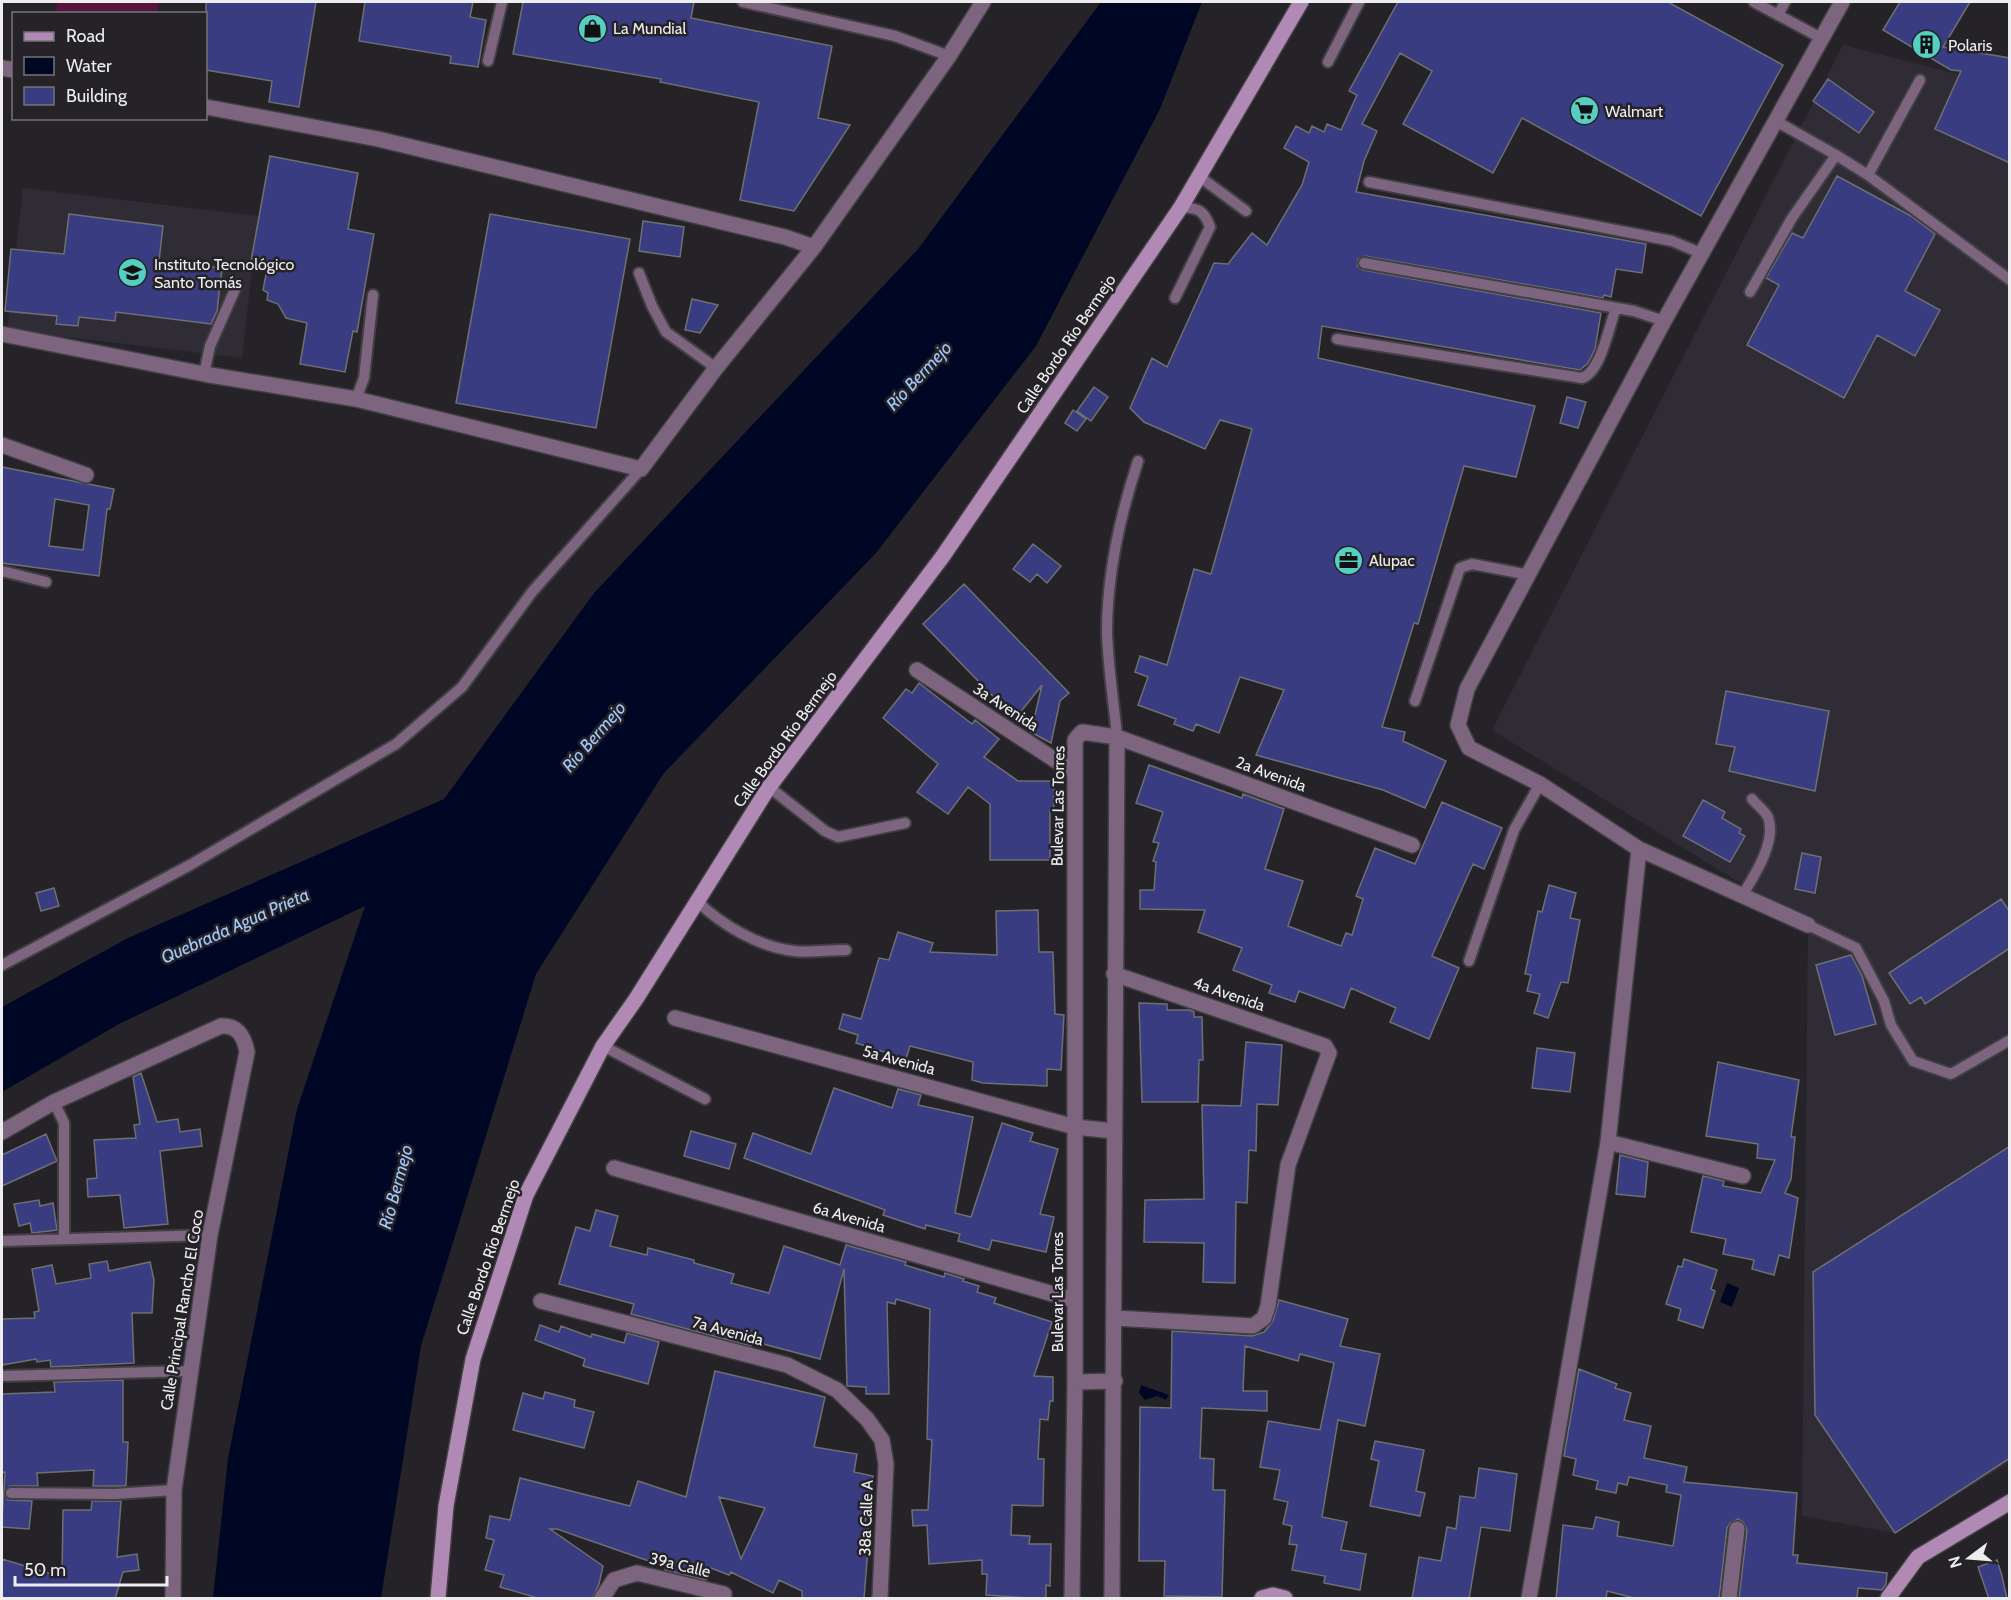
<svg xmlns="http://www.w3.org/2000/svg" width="2011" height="1600" viewBox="0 0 2011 1600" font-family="Cabin,sans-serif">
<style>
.built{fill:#2f2c35}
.green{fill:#57123e}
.water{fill:#000724}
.building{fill:#393c80;stroke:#6e6f73;stroke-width:1.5;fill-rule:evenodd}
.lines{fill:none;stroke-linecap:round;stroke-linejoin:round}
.lane-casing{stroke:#413f43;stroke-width:14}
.street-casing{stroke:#413f43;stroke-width:18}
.secondary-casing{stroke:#413f43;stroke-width:18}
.lane{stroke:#7d657f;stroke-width:10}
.street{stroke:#7d657f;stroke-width:15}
.secondary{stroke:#b089b4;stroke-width:15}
.labels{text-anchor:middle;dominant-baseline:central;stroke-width:5;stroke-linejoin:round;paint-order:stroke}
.poi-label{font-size:16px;fill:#ededef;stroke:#252327;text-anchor:start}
.street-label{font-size:16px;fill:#ededef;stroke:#252327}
.water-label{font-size:18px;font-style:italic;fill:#a0c8fc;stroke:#252327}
</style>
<rect width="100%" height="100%" fill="#252327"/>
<path class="built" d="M1843,45L2009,87V1463L1895,1533L1802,1516L1808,925L1492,730Z
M23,188L258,216L242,358L7,330Z"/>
<path class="green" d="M57,2H159L158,13H56Z"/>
<path class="water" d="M1101,2H1202L1160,109L1036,346L876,553L664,773L536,974L421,1346L381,1598H213L228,1458L297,1109L365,906L119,1024L2,1092V1007L128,938L444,799L594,593L918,249Z
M1727,1283L1739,1288L1732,1307L1720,1302Z
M1141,1385L1169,1395L1166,1400L1157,1396L1145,1400L1139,1393Z"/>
<path class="building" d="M206,2H316L299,107L269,102L272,81L206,70Z
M365,2H473L470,17L486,20L478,67L450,63L451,56L359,41Z
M523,2H694L691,18L832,46L818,118L850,125L794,211L740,200L759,102L660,82L661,79L513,54Z
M1398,2H1668L1783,65L1701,216L1522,118L1493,173L1403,124L1432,71L1400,53L1362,124L1377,131L1364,161L1356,192L1646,244L1642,273L1616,269L1611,297L1604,295L1603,298L1365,256L1358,259L1357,266L1363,270L1601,313L1595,349L1588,363L1580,370L1322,326L1318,358L1535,406L1516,477L1464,466L1418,624L1414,623L1382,727L1405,732L1403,741L1446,761L1425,808L1383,790L1256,755L1284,690L1240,677L1219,733L1196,724L1193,731L1174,724L1176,719L1138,705L1148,677L1135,672L1140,656L1167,665L1194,569L1211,574L1252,429L1220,420L1205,449L1144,422L1130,408L1152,358L1167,367L1214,263L1228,264L1252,233L1267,245L1302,185L1309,162L1284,148L1296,126L1309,133L1312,126L1324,132L1327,124L1341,130L1357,95L1349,91Z
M1900,2H1970L1943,47L2010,58V163L1935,129L1961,71L1951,70L1883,30Z
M1828,79L1874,112L1859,133L1813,101Z
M270,156L358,173L348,229L374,234L357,332L353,331L345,372L300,364L307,323L286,318L278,304L267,300L268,293L263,290L268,264L251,261Z
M1837,176L1911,216L1935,234L1905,291L1940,310L1915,356L1877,335L1844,398L1747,345L1779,285L1766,278L1792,233L1803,238Z
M69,214L163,226L159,261L222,268L217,311L211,324L116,312L115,321L79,317L78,326L56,324L57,316L5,311L11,249L64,254Z
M490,214L630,239L596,428L456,403Z
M643,221L684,227L680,257L639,251Z
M692,299L718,305L700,333L685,330Z
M1094,387L1108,397L1091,421L1077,411Z
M1567,397L1586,402L1578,428L1560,423Z
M1073,410L1086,419L1077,431L1065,423Z
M2,467L114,489L110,509H107L99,576L2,563ZM55,499L89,505L83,550L49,546Z
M1033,544L1061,566L1047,583L1037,574L1030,582L1013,569Z
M964,584L1069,693L1060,701L1051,743L1031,732L1042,685L1015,719L923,624Z
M919,683L972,724L975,720L999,739L984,757L1018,781H1054V810H1050V860H990V804L968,787L948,814L917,792L938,764L883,718L906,689L912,693Z
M1726,691L1829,711L1815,791L1729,771L1735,747L1716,744Z
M1149,765L1242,798L1243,794L1284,809L1265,869L1303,881L1288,926L1341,946L1346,933L1352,935L1363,899L1356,896L1375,848L1415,864L1442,802L1502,828L1484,869L1473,864L1432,956L1459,968L1429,1039L1390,1022L1396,1008L1351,988L1344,1008L1299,991L1295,1002L1269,993L1272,985L1233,970L1242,948L1198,932L1205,910L1140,909V890H1154L1156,862L1153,861L1159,843L1153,842L1163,812L1136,803Z
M1703,800L1725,812L1722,818L1741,829L1739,833L1745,836L1730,862L1683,836Z
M1802,853L1821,857L1815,893L1795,889Z
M1549,885L1576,893L1570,918L1580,920L1568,983L1561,982L1548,1018L1534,1013L1540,994L1527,991L1531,975L1525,974L1538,911L1542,912Z
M54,888L59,906L41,911L36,893Z
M2001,899L2010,912V948L1925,1004L1921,997L1910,1004L1889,973Z
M1038,910L1039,952H1053L1055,1014L1064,1015L1061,1070L1047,1069V1086L983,1083L972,1080L973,1062L910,1046L906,1059L856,1043L858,1035L839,1029L843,1014L861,1019L879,958L889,960L898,932L933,943L930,952L997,955L996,911Z
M1851,955L1862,976L1876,1024L1835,1035L1816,965Z
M1139,1003L1167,1004V1010H1190L1194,1012V1017H1202L1203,1060H1199L1198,1102H1142Z
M1246,1042L1282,1045L1278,1105L1257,1104L1256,1151L1249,1150L1247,1203L1236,1202L1235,1283L1203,1282L1204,1243L1144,1242L1145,1200L1204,1199L1202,1105L1241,1106Z
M1537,1048L1575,1053L1570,1092L1532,1088Z
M1718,1062L1799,1080L1791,1137H1795L1791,1179L1785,1193L1798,1198L1789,1258L1779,1255L1774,1275L1752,1269L1754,1260L1723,1254L1726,1239L1691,1232L1703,1176L1724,1181L1723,1186L1761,1193L1775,1160L1757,1158L1758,1144L1706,1136Z
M141,1073L157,1122L178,1119L180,1132L200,1129L202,1146L160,1151L168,1224L124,1228L120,1195L88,1197L87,1179L97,1178L94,1140L136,1138L134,1125L140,1124L133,1077Z
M834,1088L892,1108L898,1089L921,1095L918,1105L973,1117L955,1213L971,1217L1002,1123L1033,1133L1030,1141L1058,1149L1040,1214L1054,1217L1046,1252L992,1240L989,1250L958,1241L960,1234L926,1225L925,1229L883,1215L885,1210L744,1158L753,1133L811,1154Z
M691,1131L736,1144L729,1169L684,1156Z
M46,1134L57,1161L2,1186V1155Z
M2010,1146V1458L1895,1533L1815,1415L1813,1272Z
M1620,1155L1648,1162L1645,1197L1616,1194Z
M39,1200L40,1206L53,1203L57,1230L32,1233L30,1223L19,1226L14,1204Z
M596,1210L618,1216L610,1246L647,1255L648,1248L694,1260V1263L734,1274L731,1283L769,1293L784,1246L840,1265L846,1245L906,1262L905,1265L944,1277L945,1273L964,1279L963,1281L979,1286L977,1292L996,1298L994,1303L1052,1322L1034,1376L1053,1377V1401H1050L1048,1420L1040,1419L1038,1459H1044L1043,1506L1012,1505L1011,1535L1030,1536L1029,1544H1051L1050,1586L1046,1585V1599L986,1595L987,1574H982V1560L929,1564L927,1525L913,1526L912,1510H928L932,1440L927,1439L930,1309L896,1299L895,1304L887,1302L889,1394H866V1387L847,1386L844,1269L820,1359L752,1341L751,1346L631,1314L634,1304L559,1284L576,1227L590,1231Z
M1684,1259L1717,1270L1711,1289L1715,1291L1703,1328L1678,1320L1681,1309L1666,1304L1678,1266L1682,1267Z
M107,1261L109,1271L150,1262L154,1280L152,1313H132L134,1363L51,1367L50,1360L37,1362L36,1359L2,1365V1319L35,1318L34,1312L39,1311L32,1269L52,1265L56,1284L91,1278L89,1264Z
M1279,1300L1348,1319L1340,1346L1380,1354L1365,1426L1338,1420L1322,1517L1347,1522L1341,1550L1366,1554L1360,1590L1324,1583L1325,1576L1292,1570L1297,1545L1289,1544L1292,1526L1283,1524L1288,1502L1274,1499L1280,1470L1260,1467L1268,1421L1320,1430L1334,1363L1300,1354L1298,1361L1245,1346L1243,1391H1267V1411L1202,1408L1200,1458L1214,1459L1213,1490H1225L1222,1597L1164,1596L1165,1561H1139L1140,1407L1171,1408L1172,1331L1252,1336L1264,1332L1273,1321Z
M540,1325L559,1332L561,1326L591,1337L592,1334L624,1343L627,1333L659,1342L648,1384L583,1366L585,1359L535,1340Z
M1579,1369L1617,1384L1615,1388L1631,1393L1624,1420L1651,1426L1644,1458L1687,1467L1684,1482L1797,1493L1793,1555H1798L1797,1563L1887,1573L1886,1584L1882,1590L1858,1588L1857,1599H1739L1747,1530L1743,1522L1738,1519L1730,1523L1727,1528L1719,1599H1638L1607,1591L1606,1599H1556L1563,1525L1593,1529L1596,1517L1619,1522L1617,1536L1673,1546L1681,1495L1666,1492L1667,1485L1629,1477L1627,1485L1618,1483L1616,1493L1596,1489L1598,1481L1573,1475L1576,1459L1564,1456Z
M715,1371L825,1397L814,1447L857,1454L854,1472L873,1476L865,1524H868V1548L864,1599H802V1591L779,1580L773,1593L731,1572L729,1575L711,1568L706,1580L665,1570L666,1567L557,1529H550L603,1566L599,1584L592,1599H541L500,1587L504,1575L485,1570L494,1540L486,1538L490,1516L510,1520L520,1478L630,1506L638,1481L686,1497ZM719,1497L765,1508L741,1559Z
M123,1380V1442H128L126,1486H93L94,1470L37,1473L38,1486H10L4,1492L8,1500L32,1501L29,1529L2,1527V1521L5,1472L2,1473V1394L55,1392L54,1382Z
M545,1392L575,1400L574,1407L594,1412L584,1448L513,1430L523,1393L543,1399Z
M1375,1441L1424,1450L1416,1491L1425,1493L1420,1516L1370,1506L1379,1461L1371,1459Z
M1479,1468L1517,1474L1510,1531L1481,1527L1469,1599H1412L1419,1557L1441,1561L1447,1527L1456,1529L1460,1496L1475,1498Z
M92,1501H121L117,1557L137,1554L139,1570L123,1572L115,1599H2V1559L62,1577L63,1510H91Z
M1997,1560L2002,1576L2007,1599H1989L1978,1567Z"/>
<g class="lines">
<defs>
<path id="lane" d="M743,2L895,36L949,56
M1754,2L1821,38
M1778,15L1785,2
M488,61L502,2
M1328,62L1359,2
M1836,155L1868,175L2010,280
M1868,175L1920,80
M1200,177L1246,211
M1369,182L1672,241L1703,254
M1364,263L1634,311L1664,321
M639,273L652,306L666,332L716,368
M1750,292L1792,218L1836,155L1776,121
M1175,298L1210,227C1204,210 1198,208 1181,207
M1337,339L1582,378C1601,372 1609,326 1616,308
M204,374L210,346L237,285
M356,399L364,378L373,295
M2,571L46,582
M1415,701L1460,568L1472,564L1529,575
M1117,737C1114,703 1108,667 1107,632C1107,574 1120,516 1138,461
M769,787L825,831L838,837L905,823
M1742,896C1754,876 1777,842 1768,817C1765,811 1756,804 1752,799
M698,902C722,925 759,947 794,951C810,953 829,950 846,950
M1808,925L1856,948L1884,1001L1891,1025L1913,1061L1951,1074L2010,1040
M1469,961L1514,830L1540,784
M2,965L190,865L396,744L462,687L532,592L641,469
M603,1046L705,1099
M54,1102L64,1123V1238
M2,1241L210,1235
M2,1376L191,1371
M11,1493L115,1494L174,1490"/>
<path id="street" d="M2,68L14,70
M206,107L378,139L785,237L814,247
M2,334L204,374L356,399L641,469L716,368L814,247L949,56L983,2
M2,445L86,475
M917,670L1075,773
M1808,925L1639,849L1540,784L1469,748L1458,725L1467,689L1664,321L1842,2
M1114,974L1325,1046L1329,1053L1288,1165L1268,1306L1264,1318L1253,1326L1115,1318
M675,1018L1075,1127L1114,1131
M2,1132L54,1102L221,1026C238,1025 244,1036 247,1052L210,1235L174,1490L173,1598
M1608,1142L1743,1176
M614,1168L1074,1300
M541,1301L787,1365L837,1390L867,1419L882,1440L886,1464L880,1598
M1075,1382L1115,1381
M602,1598L614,1580L637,1573L724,1594
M1072,1598L1075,1382V740L1082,732L1117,737L1412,845
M1112,1598L1117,737
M1529,1598L1608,1142L1639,849
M1729,1598L1737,1529"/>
<path id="secondary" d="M438,1598L446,1506L473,1359L526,1195L603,1046L636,999L769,787L943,556L1181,207L1301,2
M1262,1598L1273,1595L1285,1598
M1888,1598L1918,1557L2010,1502"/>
</defs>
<use href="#lane" class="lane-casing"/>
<use href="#street" class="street-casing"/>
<use href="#secondary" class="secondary-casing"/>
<use href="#lane" class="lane"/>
<use href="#street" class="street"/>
<use href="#secondary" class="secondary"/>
</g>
<defs>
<symbol id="shop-disc" viewBox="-11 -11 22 22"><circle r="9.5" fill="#57cec2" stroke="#252327"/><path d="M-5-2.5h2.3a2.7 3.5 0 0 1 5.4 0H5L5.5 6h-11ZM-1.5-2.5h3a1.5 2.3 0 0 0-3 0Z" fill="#111"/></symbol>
<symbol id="building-disc" viewBox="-11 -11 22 22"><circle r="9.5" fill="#57cec2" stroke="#252327"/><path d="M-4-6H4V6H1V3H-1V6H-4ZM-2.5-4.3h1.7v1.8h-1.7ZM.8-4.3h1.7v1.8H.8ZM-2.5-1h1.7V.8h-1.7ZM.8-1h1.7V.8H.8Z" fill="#111"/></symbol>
<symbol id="supermarket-disc" viewBox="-11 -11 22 22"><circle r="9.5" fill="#57cec2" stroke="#252327"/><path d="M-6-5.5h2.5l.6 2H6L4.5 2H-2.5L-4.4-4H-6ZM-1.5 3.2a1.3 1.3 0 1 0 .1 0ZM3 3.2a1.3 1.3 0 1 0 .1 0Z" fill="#111"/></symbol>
<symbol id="school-disc" viewBox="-11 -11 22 22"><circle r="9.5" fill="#57cec2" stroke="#252327"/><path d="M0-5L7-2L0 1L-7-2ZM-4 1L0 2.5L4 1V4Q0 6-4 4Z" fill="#111"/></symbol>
<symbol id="office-disc" viewBox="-11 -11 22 22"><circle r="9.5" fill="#57cec2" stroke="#252327"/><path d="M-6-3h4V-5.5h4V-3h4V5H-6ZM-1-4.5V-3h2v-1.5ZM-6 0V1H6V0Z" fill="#111"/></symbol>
</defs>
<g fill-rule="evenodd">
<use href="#shop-disc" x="576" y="12" width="33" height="33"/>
<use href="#building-disc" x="1910" y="28" width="33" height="33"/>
<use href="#supermarket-disc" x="1568" y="94" width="33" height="33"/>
<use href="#school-disc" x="116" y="256" width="33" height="33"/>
<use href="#office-disc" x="1332" y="544" width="33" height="33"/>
</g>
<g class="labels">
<g class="poi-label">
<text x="613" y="28">La Mundial</text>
<text x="1948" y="45">Polaris</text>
<text x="1605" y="111">Walmart</text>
<text x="154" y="264">Instituto Tecnológico<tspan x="154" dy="18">Santo Tomás</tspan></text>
<text x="1369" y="560">Alupac</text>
</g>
<g class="street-label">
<text transform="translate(1066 344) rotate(-56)">Calle Bordo Río Bermejo</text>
<text transform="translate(1006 707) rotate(33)">3a Avenida</text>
<text transform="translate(785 739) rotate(-54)">Calle Bordo Río Bermejo</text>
<text transform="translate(1271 774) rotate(20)">2a Avenida</text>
<text transform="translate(1058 806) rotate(-89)">Bulevar Las Torres</text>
<text transform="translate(1229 994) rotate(19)">4a Avenida</text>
<text transform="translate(899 1060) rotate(15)">5a Avenida</text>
<text transform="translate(849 1217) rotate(16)">6a Avenida</text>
<text transform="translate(488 1257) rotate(-71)">Calle Bordo Río Bermejo</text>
<text transform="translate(1057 1292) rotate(-90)">Bulevar Las Torres</text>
<text transform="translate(182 1310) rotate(-81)">Calle Principal Rancho El Coco</text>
<text transform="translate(728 1331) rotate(15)">7a Avenida</text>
<text transform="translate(866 1518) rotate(-88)">38a Calle A</text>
<text transform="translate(680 1565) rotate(13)">39a Calle</text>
</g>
<g class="water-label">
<text transform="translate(919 376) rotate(-47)">Río Bermejo</text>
<text transform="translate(594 737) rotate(-49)">Río Bermejo</text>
<text transform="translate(235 926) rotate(-24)">Quebrada Agua Prieta</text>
<text transform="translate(396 1187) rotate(-75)">Río Bermejo</text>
</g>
</g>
<rect width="2011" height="1600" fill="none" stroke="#ededef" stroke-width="6"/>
<rect x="12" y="12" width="195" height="108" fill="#252327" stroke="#757477" stroke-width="1.5"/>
<rect x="24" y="32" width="30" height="9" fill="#b089b4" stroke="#757477" stroke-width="1.5"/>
<text x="66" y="42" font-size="18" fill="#ededef">Road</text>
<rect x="24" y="57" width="30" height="18" fill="#000724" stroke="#757477" stroke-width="1.5"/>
<text x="66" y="72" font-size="18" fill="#ededef">Water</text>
<rect x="24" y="87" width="30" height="18" fill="#393c80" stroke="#757477" stroke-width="1.5"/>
<text x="66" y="102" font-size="18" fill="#ededef">Building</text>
<g transform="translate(1969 1558) rotate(254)" stroke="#252327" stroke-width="4.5" paint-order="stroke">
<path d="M0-4.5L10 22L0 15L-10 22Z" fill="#ededef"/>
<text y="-9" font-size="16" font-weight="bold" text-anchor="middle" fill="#ededef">N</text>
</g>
<path d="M15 1576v9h152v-9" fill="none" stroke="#ededef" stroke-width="3"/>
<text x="24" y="1576" font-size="18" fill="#ededef" stroke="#252327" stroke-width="4.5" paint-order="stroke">50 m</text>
</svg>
